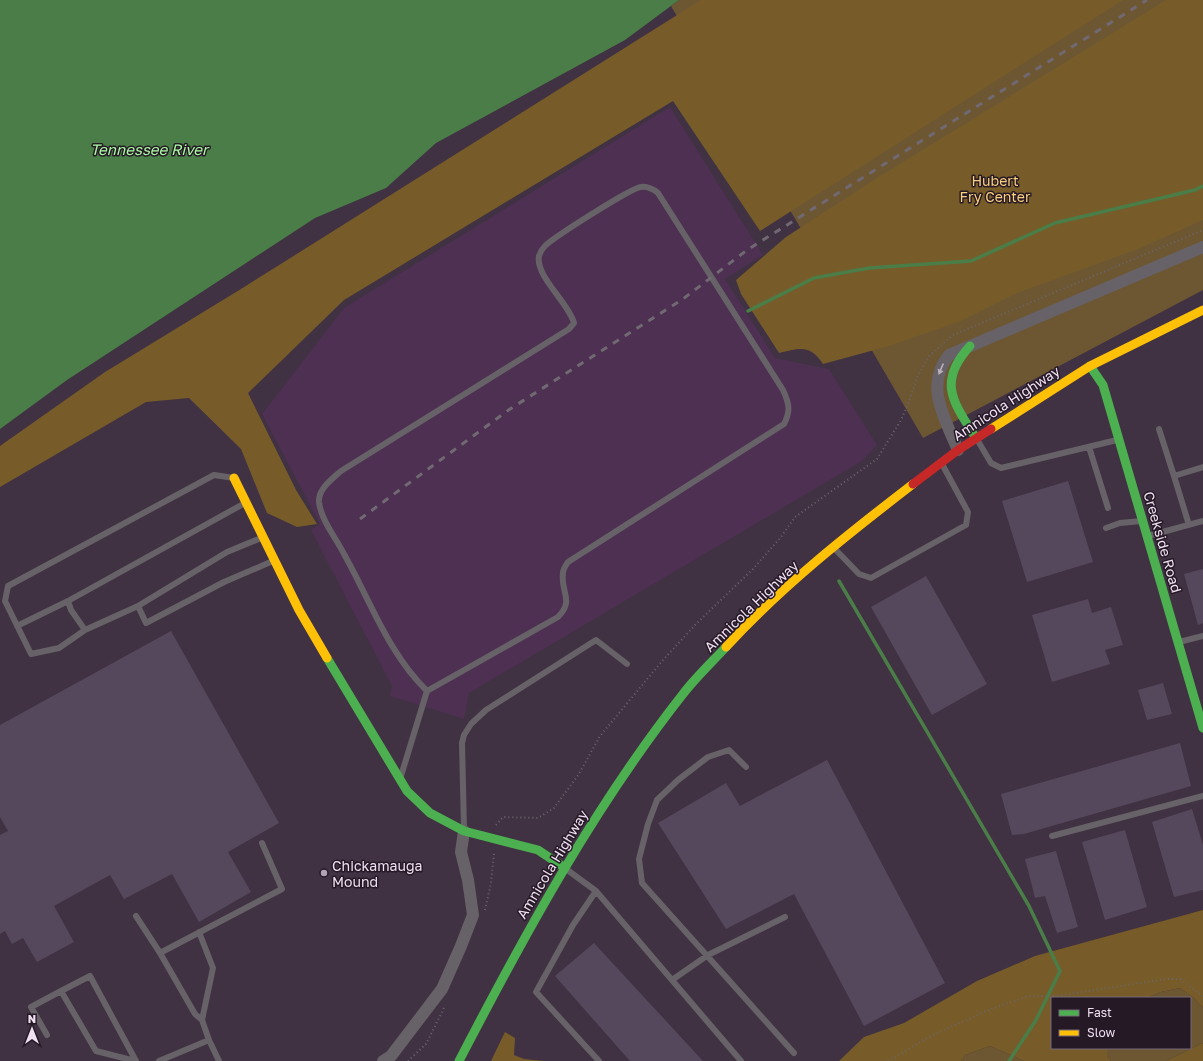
<svg xmlns="http://www.w3.org/2000/svg" width="1203" height="1061" viewBox="0 0 1203 1061" font-family="'Golos Text',sans-serif">
<style>
.built{fill:#4d3052}
.green{fill:#6d5733}
.forest{fill:#775c29}
.water{fill:#4a7d47}
.lines{fill:none;stroke-linecap:round;stroke-linejoin:round}
.stream{stroke:#4a7d47;stroke-width:3.5}
.building{fill:#55485d}
.path{stroke:#6b646c;stroke-width:2;stroke-dasharray:1 3;stroke-linecap:butt}
.lane{stroke:#676267;stroke-width:6}
.street{stroke:#676267;stroke-width:12}
.fast{stroke:#4caf50;stroke-width:9}
.slow{stroke:#ffc107;stroke-width:9}
.jam{stroke:#c62828;stroke-width:9}
.rail{stroke:#716972;stroke-width:3;stroke-dasharray:7 7;stroke-linecap:butt}
.oneway{fill:#baaebb}
.poi-dot{fill:#b3a3b5;stroke:#251926;stroke-width:1.5}
.labels{text-anchor:middle;dominant-baseline:central;stroke-width:3;stroke-linejoin:round;paint-order:stroke}
.park-label{font-size:14px;fill:#facf7d;stroke:#251926}
.street-label{font-size:14px;fill:#f1e0f3;stroke:#251926}
.poi-label{font-size:14px;fill:#f1e0f3;stroke:#251926;text-anchor:start}
.water-label{font-size:15px;font-style:italic;fill:#aafaa3;stroke:#251926}
</style>
<rect width="100%" height="100%" fill="#403242"/>
<path class="built" d="M670,107L763,255L725,279L775,358L829,369L877,445L862,461L469,693L464,719L390,696L392,686L311,530L320,524L262,414L344,308Z"/>
<path class="green" d="M679,0H1203V290L923,438L671,6Z
M1180,988L1194,998L1203,1008V1043L1166,1061H1111L1107,1056V1048H1190V998H1147L1161,992Z
M990,1046L1024,1061H961L965,1055Z"/>
<path class="forest" d="M701,0H1123L760,231L673,101L344,300L248,393L296,490L317,524L297,527L267,513L241,449L189,398L146,402L0,487V446L105,372L241,289Z
M1166,0H1203V220L1138,249L1017,293L961,321L889,346L823,364C810,344 800,348 779,353L741,294L736,280L786,237L877,178Z
M1203,910V1008L1194,998L1180,988L1161,992L1147,998H1052V1048H1107V1056L1111,1061H1024L990,1046L965,1055L961,1061H839L864,1037L904,1023L977,981L1035,956Z
M505,1032L515,1038L514,1055L524,1059L543,1061H491Z
M1203,1043V1061H1166Z"/>
<path class="water" d="M0,0H679L625,40L436,143L386,188L315,218L67,380L0,429Z"/>
<g class="lines">
<path class="stream" d="M748,311L814,278L869,268L971,261L1055,223L1195,190L1203,186
M839,581L1029,906L1060,971L1036,1020L1009,1061"/>
</g>
<path class="building" d="M1068,481L1093,562L1027,582L1002,501Z
M1203,569V623L1198,625L1184,574Z
M926,576L987,684L932,715L871,607Z
M1088,599L1092,613L1111,607L1123,645L1105,650L1110,664L1052,682L1032,615Z
M171,631L279,823L228,852L251,892L199,922L172,874L124,899L110,875L54,906L74,942L37,962L23,938L12,944L5,931L0,934V835L8,831L0,817V725Z
M1163,683L1172,714L1147,720L1138,690Z
M1180,743L1191,786L1024,834L1012,835L1001,794Z
M827,760L945,983L864,1026L794,894L726,929L658,823L726,783L740,806Z
M1192,809L1203,845V890L1174,897L1152,822Z
M1125,830L1147,907L1105,920L1082,842Z
M1056,851L1078,927L1057,933L1045,896L1035,898L1025,859Z
M594,943L703,1061H630L555,976Z"/>
<g class="lines">
<path class="path" d="M496,825L503,817L538,818L554,808L579,774L600,736L663,660L697,623L753,569L781,537L795,517L877,459L901,420L909,402L917,377L929,356L953,335L1203,230
M485,910L491,883L494,853
M408,1061L426,1044L445,1006
M888,1061L927,1038L986,1011L1029,996H1056L1166,979H1180L1203,996"/>
<path class="lane" d="M1159,429L1174,476
M978,441L991,463L1001,468L1117,440
M1089,447L1108,508
M245,503L68,601L71,610L85,630L138,606L146,623L224,582L273,561
M1189,525L1174,476L1203,467
M1106,528L1120,523L1142,521
M1148,536L1203,521
M834,548L859,574L871,578L966,525L968,512L942,464
M138,606L227,552L261,538
M17,626L68,601
M85,630L59,648L31,654L5,601L8,586L214,475L234,478
M1179,642L1203,636
M746,767L729,750L708,757L678,780L657,800L648,824L639,859L642,883L794,1053
M401,776L427,691L558,617C575,600 560,592 563,573C563,569 566,565 568,562L784,424C791,411 789,403 783,390L658,193C653,189 648,186 641,187C631,188 554,237 545,246C542,249 540,253 539,256C535,276 569,303 574,323L569,329L341,471C332,479 318,489 319,502C321,520 336,538 344,554C370,600 388,653 427,691
M464,829L462,743L464,735L471,724L486,710L596,640L627,664
M1052,836L1203,796
M566,869L596,891L741,1061
M596,891L573,925L536,992L599,1061
M136,916L160,953
M199,932L213,968L202,1020
M672,980L708,955L785,917
M47,1035L31,1007L61,991
M209,1040L202,1020L195,1014L160,953L282,889L262,843
M135,1061L96,1051L61,991L90,976L136,1061
M159,1061L209,1040L219,1061"/>
<path class="street" d="M958,450C945,419 924,386 949,355L1203,247
M383,1061L391,1056L442,989L461,946L473,915L468,880L461,852L464,831"/>
<path class="fast" d="M970,346C937,382 953,402 976,438
M1090,366L1103,385L1203,728
M327,658L407,791L430,813L464,831L538,850L565,868
M459,1061C525,934 594,807 683,694C696,677 712,662 726,647"/>
<path class="slow" d="M991,429L1090,366L1203,310
M234,478L299,610L327,658
M726,647C782,586 848,534 913,484"/>
<path class="jam" d="M913,484L958,450L991,429"/>
<path class="rail" d="M360,519L510,409L683,299L747,250L1147,0"/>
</g>
<defs><path id="oneway-solid" d="M-6-.8H1V-3.2L6.5 0L1 3.2V.8H-6Z"/></defs>
<use class="oneway" href="#oneway-solid" transform="translate(941 369) rotate(113)"/>
<circle class="poi-dot" cx="324" cy="873" r="4"/>
<g class="labels">
<g class="park-label">
<text x="995" y="180">Hubert<tspan x="995" dy="16">Fry Center</tspan></text>
</g>
<g class="street-label">
<text transform="translate(1006 403) rotate(-33)">Amnicola Highway</text>
<text transform="translate(1163 542) rotate(74)">Creekside Road</text>
<text transform="translate(751 606) rotate(-44)">Amnicola Highway</text>
<text transform="translate(552 864) rotate(-59)">Amnicola Highway</text>
</g>
<g class="poi-label">
<text x="332" y="865">Chickamauga<tspan x="332" dy="16">Mound</tspan></text>
</g>
<g class="water-label">
<text x="149" y="149">Tennessee River</text>
</g>
</g>
<rect x="1051" y="997" width="140" height="52" fill="#251926" stroke="#776978"/>
<rect x="1059" y="1010" width="20" height="6" fill="#4caf50" stroke="#776978"/>
<text x="1087" y="1017" font-size="12" fill="#f1e0f3">Fast</text>
<rect x="1059" y="1030" width="20" height="6" fill="#ffc107" stroke="#776978"/>
<text x="1087" y="1037" font-size="12" fill="#f1e0f3">Slow</text>
<g transform="translate(32 1029)" stroke="#251926" stroke-width="3" paint-order="stroke">
<path d="M0-3L7 15L0 10L-7 15Z" fill="#f1e0f3"/>
<text y="-6" font-size="11" font-weight="bold" text-anchor="middle" fill="#f1e0f3">N</text>
</g>
</svg>
